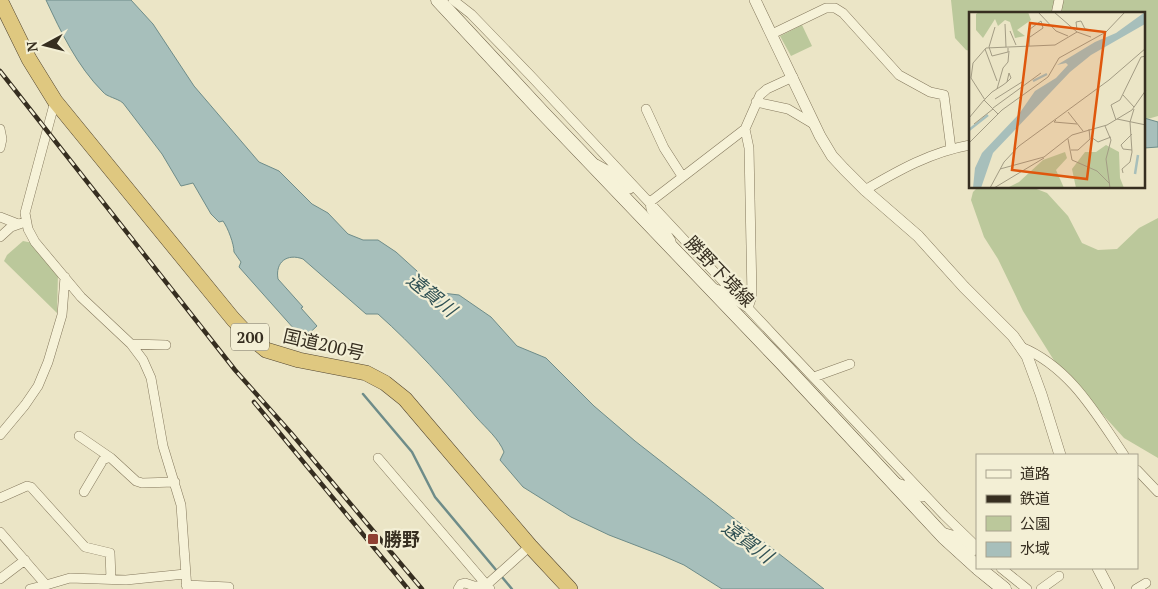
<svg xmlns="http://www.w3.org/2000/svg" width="1158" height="589" viewBox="0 0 1158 589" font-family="'PT Serif','Noto Sans JP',serif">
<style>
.green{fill:#bbc89b}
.water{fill:#a7bfbb;stroke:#6e8c89}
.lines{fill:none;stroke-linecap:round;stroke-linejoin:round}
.stream{stroke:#6e8c89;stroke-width:2.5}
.minor-casing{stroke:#84785d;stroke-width:10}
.tertiary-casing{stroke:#84785d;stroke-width:12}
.secondary-casing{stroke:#665940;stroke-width:15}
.trunk-casing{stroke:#534631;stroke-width:16}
.minor{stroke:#f6f2d8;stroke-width:9}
.tertiary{stroke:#f6f2d8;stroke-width:11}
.secondary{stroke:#f6f2d8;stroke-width:14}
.trunk{stroke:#dfc880;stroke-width:15}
.rail-casing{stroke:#362e20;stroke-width:4.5}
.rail{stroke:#f3efd5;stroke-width:2.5;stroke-dasharray:8;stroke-linecap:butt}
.poi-dot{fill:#8f4032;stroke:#f3efd5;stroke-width:2}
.labels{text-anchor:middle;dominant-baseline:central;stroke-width:4.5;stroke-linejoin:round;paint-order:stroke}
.shield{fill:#f3efd5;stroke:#6f6856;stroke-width:1}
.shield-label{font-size:16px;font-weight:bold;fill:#362e20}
.street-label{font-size:18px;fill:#362e20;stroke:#f3efd5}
.poi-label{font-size:18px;font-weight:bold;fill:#362e20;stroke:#f3efd5;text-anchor:start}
.water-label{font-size:19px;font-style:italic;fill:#305154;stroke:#f3efd5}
.inset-river{fill:none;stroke:#a7bfbb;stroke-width:2.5}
.inset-road{fill:none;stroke:#a39c84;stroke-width:1}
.view{fill:#df570d;fill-opacity:0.15;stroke:#df570d;stroke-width:2.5}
.inset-edge{fill:none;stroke:#362e20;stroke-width:2.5}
</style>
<rect width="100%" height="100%" fill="#ebe5c6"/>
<path class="green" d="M951,0H1158V116L1144,120V14H970V51L966,50L955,38Z
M802,25L812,46L791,56L780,36Z
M977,188H1034L1047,193L1068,216L1082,243L1098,250L1117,249L1139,228L1158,218V458L1124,438L1055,362L1023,311L998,259L984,237L971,200L973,192Z
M23,241L33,243L58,273L57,313L4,261L7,255Z"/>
<path class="water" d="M46,0H131L153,24L194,86L259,162L279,171L312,204L328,213L348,234L363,240H378L396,252L428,281L434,292L459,295L491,317L517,346L546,358L594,406L635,441L824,589H722L684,565L661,555L609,535L571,517L523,487L500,460L504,452C499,439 486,428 477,418C446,382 414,346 378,314H366L303,259C287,253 275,262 278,279L303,307L301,308L317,326L303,339L239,267L241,262L234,252C234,244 228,228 223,221L219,222L211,214L193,183L181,186L162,154L123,103C117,98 107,97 103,92C77,66 61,32 46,0Z
M1144,118L1158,122V147L1144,148Z"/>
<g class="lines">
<path class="stream" d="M363,394L412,452L435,497L512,589"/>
<defs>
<path id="minor" d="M453,0L471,14L530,75L778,340L944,515L977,547
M1056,14L1059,0
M772,34L826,8H835L843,13L899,75L930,92L944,95L951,149
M55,101L25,213L28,229L35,242L81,297L131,344L143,360L151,378L163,446L181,505L187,589
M756,102L788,109L815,125
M646,109L664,148L682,176
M0,129L2,139L0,148
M596,164L607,170L630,189
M865,190C899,170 931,152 970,145
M0,217L18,224
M0,237L11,227L25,222
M671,241L651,209L650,202L745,129L760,95L767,89L793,77
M713,288L722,291L748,308L752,296L749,148L745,129
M131,344L166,345
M1021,347C1070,367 1096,414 1124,455
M814,377L850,364
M0,435L25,405L38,386L48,362L62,315L65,277
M79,436L111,458
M378,458L490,589
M1137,470L1158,492
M894,482L907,486L922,497
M84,492L103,460L107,458H111L136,481L142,483L175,482
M0,498L27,486L31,487L85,547L110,553L111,579
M0,532L46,585L70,578L126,580L185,574
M942,532L952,535L973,551
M1001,568L1027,589
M0,579L25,560
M186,585L229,587
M30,589L46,585
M458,589L461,584L465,583L474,586L486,585
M482,589L530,546
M1041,589L1059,576
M1136,589L1146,583"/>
<path id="tertiary" d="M755,0L820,136L832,156L844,169L865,190L918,236L964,287L1013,336L1027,356L1041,394L1060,455
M1098,568L1109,589"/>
<path id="secondary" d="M438,0L542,112L782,363L944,537L977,567
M978,568L1004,589"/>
<path id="trunk" d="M0,0L29,59L55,101L233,319L249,336L266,350L299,360L366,373L385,383L405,399L530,546L570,589"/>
</defs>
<use href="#minor" class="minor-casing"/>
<use href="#tertiary" class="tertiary-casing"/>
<use href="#secondary" class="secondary-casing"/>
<use href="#trunk" class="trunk-casing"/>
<use href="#minor" class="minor"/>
<use href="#tertiary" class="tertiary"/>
<use href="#secondary" class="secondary"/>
<use href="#trunk" class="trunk"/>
<defs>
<path id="rail" d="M0,71L235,370L291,433L422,589
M254,402L408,589"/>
</defs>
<use href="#rail" class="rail-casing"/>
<use href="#rail" class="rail"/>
</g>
<rect class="poi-dot" x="367" y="533" width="12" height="12" rx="2.5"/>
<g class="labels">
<rect class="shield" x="231" y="323.5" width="38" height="27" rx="4"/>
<g class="shield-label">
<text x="250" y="337">200</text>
</g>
<g class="street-label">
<text transform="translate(720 271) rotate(46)">勝野下境線</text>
<text transform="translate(324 344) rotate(13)">国道200号</text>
</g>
<g class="poi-label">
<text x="384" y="539">勝野</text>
</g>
<g class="water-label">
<text transform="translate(432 294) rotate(39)">遠賀川</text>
<text transform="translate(748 541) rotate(36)">遠賀川</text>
</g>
</g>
<g transform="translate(969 12)">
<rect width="176" height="176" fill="#ebe5c6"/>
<path d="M10,0H59L62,8L48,18L56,24L46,26L41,10L36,8L29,14L26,7L14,26L7,18V2ZM137,133L150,140L151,166L155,176H107L103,157L116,140H127ZM96,140L98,146L87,158L95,176H38L50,170L74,148Z" fill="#bbc89b"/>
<path d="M176,0V12L122,43L101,60L24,141L12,176H4L6,156L13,141L50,102L66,79L87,66L99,53L97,51L88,53L126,30L147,21Z" fill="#a7bfbb"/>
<path class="inset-river" d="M64,69L78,62M0,118L19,103M166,162L169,143"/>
<path class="inset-road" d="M69,0L87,19L99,24M85,0L108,20M36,12L37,35M26,15L20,35L23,44L39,40V36M108,18L107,10L112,9L116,17L122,18M41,19L47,33M60,34L61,17L72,9L74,16L61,25M16,37L28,69M28,77L34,56L39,50L40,39M154,83L165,95M16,87L23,80L34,73L38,70L42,66L40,61L38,70M26,87L53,70M16,88L2,66L4,51L17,36L86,33L108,20L122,25M24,96L72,61M99,100L114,119M0,106L15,88L29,102M148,107L177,113M87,108L85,110L108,112M147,108L142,93L151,88L172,45L177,44M5,112L24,97M136,114L142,128L137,147L141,176M122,125L129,130L142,125M99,127L103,148L128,159L141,172M0,131L33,98L79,65L90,46L137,20L156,0M102,138H109L121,127L120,117M163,138L154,137L152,133L163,122M31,157L75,145L103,123L138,113L163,98L177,78M154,161L153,157L161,150L163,140L161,110L165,97M21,176L35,150L50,134L140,68L177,36M25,176L75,146"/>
<path class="view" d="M61,11L136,20L118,167L43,158Z"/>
<rect width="176" height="176" class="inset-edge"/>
</g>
<rect x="976" y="454" width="162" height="115" fill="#f3efd5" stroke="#a7a28d"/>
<rect x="986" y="470" width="25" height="8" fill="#f6f2d8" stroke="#a7a28d"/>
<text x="1020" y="479" font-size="15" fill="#362e20">道路</text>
<rect x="986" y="495" width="25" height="8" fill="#362e20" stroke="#a7a28d"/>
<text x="1020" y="504" font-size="15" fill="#362e20">鉄道</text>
<rect x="986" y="516" width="25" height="15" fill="#bbc89b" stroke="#a7a28d"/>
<text x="1020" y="529" font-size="15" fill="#362e20">公園</text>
<rect x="986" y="542" width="25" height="15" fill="#a7bfbb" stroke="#a7a28d"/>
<text x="1020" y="554" font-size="15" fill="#362e20">水域</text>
<g transform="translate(45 45) rotate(263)" stroke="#f3efd5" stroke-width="4" paint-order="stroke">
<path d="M0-4L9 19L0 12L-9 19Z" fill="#362e20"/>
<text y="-8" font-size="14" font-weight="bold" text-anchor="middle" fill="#362e20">N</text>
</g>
</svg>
